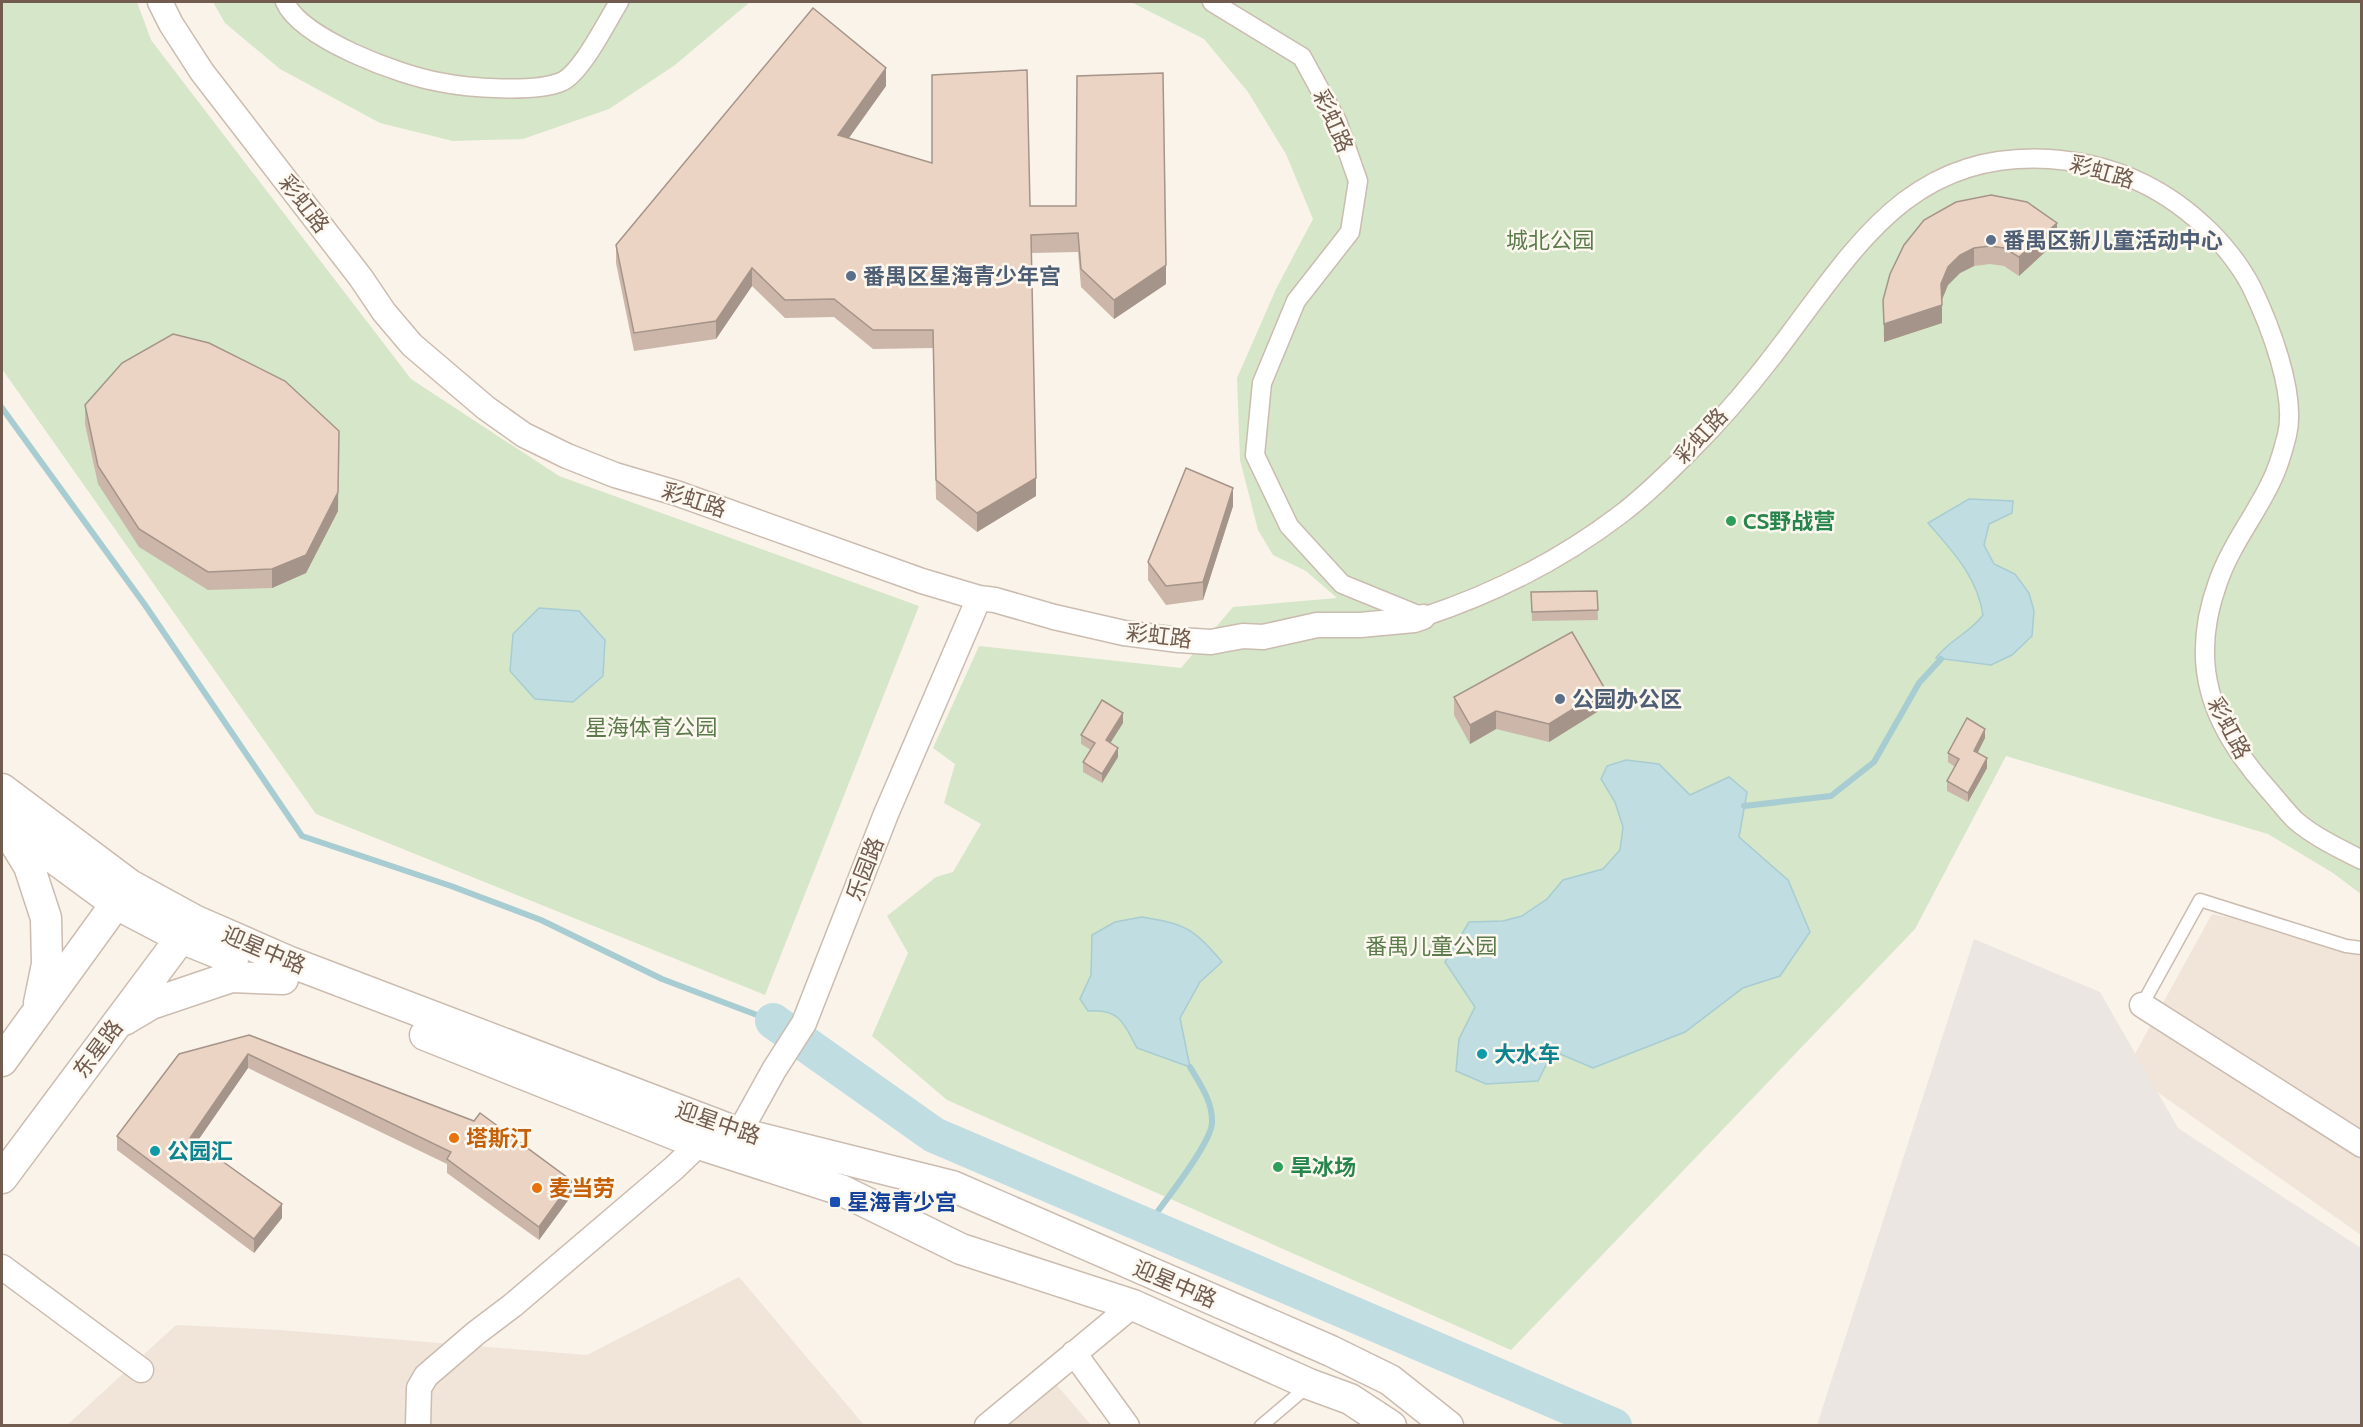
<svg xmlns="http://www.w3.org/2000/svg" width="2363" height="1427" viewBox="0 0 2363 1427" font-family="Cabin,'Noto Sans SC',sans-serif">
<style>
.residential{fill:#f1e5d9}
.industrial{fill:#ece6e2}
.green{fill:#d5e6c9}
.water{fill:#c0dde2;stroke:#a7ccd2;stroke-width:1.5}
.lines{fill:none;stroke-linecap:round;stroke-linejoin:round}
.stream{stroke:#a7ccd2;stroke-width:6}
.river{stroke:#c0dde2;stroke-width:36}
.service-casing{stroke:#cbbcb0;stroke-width:15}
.pedestrian-casing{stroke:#cbbcb0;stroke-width:21}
.minor-casing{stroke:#cbbcb0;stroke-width:27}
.tertiary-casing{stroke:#cbbcb0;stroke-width:33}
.service{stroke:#fff;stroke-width:12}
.pedestrian{stroke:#fff;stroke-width:18}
.minor{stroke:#fff;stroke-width:24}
.tertiary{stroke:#fff;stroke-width:30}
.wall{fill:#cbb6a9}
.shaded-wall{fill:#a59489}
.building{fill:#ecd4c4;stroke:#a59489;stroke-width:1.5}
.service-dot{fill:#5c6f8a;stroke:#fdf8ef;stroke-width:2}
.leisure-dot{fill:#2e9e5b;stroke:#fdf8ef;stroke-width:2}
.culture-dot{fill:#0f9aa8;stroke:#fdf8ef;stroke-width:2}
.food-dot{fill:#e8710a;stroke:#fdf8ef;stroke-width:2}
.transit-dot{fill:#1a4fb4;stroke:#fdf8ef;stroke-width:2}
.labels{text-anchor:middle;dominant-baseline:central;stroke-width:5;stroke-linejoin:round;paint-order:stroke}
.street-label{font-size:22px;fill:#725c50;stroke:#fdf8ef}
.park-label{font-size:22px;fill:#5b7b4c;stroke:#fdf8ef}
.service-label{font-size:22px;font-weight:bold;fill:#4e5e75;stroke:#fdf8ef;text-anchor:start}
.leisure-label{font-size:22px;font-weight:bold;fill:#27864d;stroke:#fdf8ef;text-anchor:start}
.culture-label{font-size:22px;font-weight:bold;fill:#0d838f;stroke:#fdf8ef;text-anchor:start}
.food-label{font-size:22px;font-weight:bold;fill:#c56008;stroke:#fdf8ef;text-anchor:start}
.transit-label{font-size:22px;font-weight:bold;fill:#164399;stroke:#fdf8ef;text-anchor:start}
</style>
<rect width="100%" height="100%" fill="#faf3e9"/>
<path class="residential" d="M2212,914L2361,944V1235L2126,1070Z
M739,1277L864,1425L66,1426L176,1325L280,1330L587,1355Z
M1055,1383L1091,1425L988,1426Z"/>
<path class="industrial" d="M1974,939L2100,992L2178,1128L2361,1248V1425H1817Z"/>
<path class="green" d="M2,2H137L151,40L411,379L559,476L919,606L765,995L316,814L2,369Z
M213,2H750L675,65L609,109L523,139L453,141L380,123L280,69L225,23Z
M1131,2H2361V894L2333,873L2268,834L2006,756L1915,929L1511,1350L947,1100L872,1036L908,953L887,916L936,877L953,872L981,824L944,803L955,764L933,748L979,646L1181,668L1233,607L1337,598L1306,571L1273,555L1258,530L1240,460L1237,378L1276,289L1313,219L1286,154L1248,92L1204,39Z"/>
<path class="water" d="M1969,499L2013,501L2012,513L1989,524L1984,545L1994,564L2015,574L2029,593L2034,611L2032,636L2012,655L1991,665L1936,658C1951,638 1968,635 1983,615C1977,576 1953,552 1928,523Z
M539,608L579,611L605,640L603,676L573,702L535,699L510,671L513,634Z
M1626,760L1659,764L1690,795L1729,777L1747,792L1739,837L1788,880L1810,932L1780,976L1743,988L1685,1032L1593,1068L1553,1051L1538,1081L1486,1084L1456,1071L1459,1039L1475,1007L1445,962L1469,922L1503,921L1522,916L1547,899L1563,880L1603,869L1620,850L1623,827L1615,802L1601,779L1607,766Z
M1142,917C1185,924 1194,928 1222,962L1200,982L1180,1018L1190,1067L1137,1048C1124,1024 1120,1008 1088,1011L1080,999L1091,975L1092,935L1115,922Z"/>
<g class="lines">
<path class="stream" d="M2,408L145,605L302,836L451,886L541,920L662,979L773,1021
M1744,806L1831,796L1874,762L1919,683L1941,659
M1147,1226C1161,1206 1211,1144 1212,1123C1213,1102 1200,1084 1190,1067"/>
<path class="river" d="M773,1021L934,1135L1614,1426"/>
<defs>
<path id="service" d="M2142,1005L2200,900L2346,946L2362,948
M1261,1426L1308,1386"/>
<path id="pedestrian" d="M285,2C302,39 399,75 439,82C468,88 534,93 561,82C581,74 607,21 619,2
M1212,2L1302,57L1337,121L1358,181L1350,232L1296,301L1262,383L1255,455L1289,526L1342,584L1423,617C1493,594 1562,559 1621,514C1646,495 1669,472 1691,450C1727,414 1761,373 1791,332C1862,237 1916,152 2049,159C2109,163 2159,184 2203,225C2221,241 2240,265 2251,286C2269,323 2297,394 2287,435C2283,451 2278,469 2270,484C2254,517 2230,547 2218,582C2188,664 2211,725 2267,788C2276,798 2285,810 2295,820C2313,836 2340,849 2362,860"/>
<path id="minor" d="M160,2L171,24L202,72L361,278L384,312L412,345L486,408L524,435L567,456L615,475L676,493L922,581L979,598L995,600L1054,617L1124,633L1179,640L1211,642L1243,636L1263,637L1317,625H1360L1414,620L1423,617
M2142,1005L2362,1145
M739,1133L774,1070L804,1023L886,814L979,598
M2,1267L141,1370
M1074,1353L1127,1426
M418,1426L419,1388L426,1376L476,1333L513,1305L674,1168L699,1144L707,1129
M987,1426L1133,1305"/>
<path id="tertiary" d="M2,789L130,885L194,920L290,962L739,1133L952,1186L1331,1351L1390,1380L1448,1426
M2,820L116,904L181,938L233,959
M8,832L29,866L46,918L47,964L39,1003
M124,1020L151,1004L231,977L283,979
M425,1035L699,1144L841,1190L961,1249L1133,1305L1309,1384L1350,1399L1391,1426
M2,1061L128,887
M2,1178L192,923"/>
</defs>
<use href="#service" class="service-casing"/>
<use href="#pedestrian" class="pedestrian-casing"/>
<use href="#minor" class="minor-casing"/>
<use href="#tertiary" class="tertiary-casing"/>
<use href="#service" class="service"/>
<use href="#pedestrian" class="pedestrian"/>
<use href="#minor" class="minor"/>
<use href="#tertiary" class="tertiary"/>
</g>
<path class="wall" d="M886,86L849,138L1030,206L1166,284L1114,319L1081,287L1078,252L1031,253L1036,496L977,532L936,499L933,348L873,349L834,317L785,318L752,286L716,339L634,351L616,263V245Z
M1991,195L2057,241L2019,276L2004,266L1990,264L1974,266L1960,273L1948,285L1942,300V323L1884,342L1883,300Z
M85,405L338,511L306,573L272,588L208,590L139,547L98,484L85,424Z
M1233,506L1203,600L1166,605L1148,580V562Z
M1597,591L1598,620L1532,621L1531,592Z
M1454,697L1605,707L1549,742L1496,729L1470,744L1454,715Z
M1123,723L1110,743L1118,757L1102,783L1083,772V762L1091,750L1081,744V735Z
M1985,738L1977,753L1987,768L1968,802L1947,791V781L1955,767L1948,762V753Z
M249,1035L572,1195L539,1240L447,1173V1164L248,1068L196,1143L282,1218L254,1253L117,1150V1136Z"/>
<path class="shaded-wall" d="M886,68V86L838,153V135Z
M2057,223V241L2019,276V257Z
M1974,248V266L1960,273L1948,285L1941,302V284L1948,267L1960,255Z
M1166,265V284L1114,319V300Z
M752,268V286L716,339V321Z
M1942,305V323L1884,342V324Z
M339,431L338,511L306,573L272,588V569Z
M1036,478V496L977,532V513Z
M1233,488V506L1203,600V582Z
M1605,689V707L1549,742V724Z
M1496,711V729L1470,744V725Z
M1123,713V723L1106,750V740Z
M1985,729V738L1974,760V751Z
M1118,748V757L1102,783V774Z
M1987,758V768L1968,802V793Z
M248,1054V1068L190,1152V1138Z
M572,1181V1195L539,1240V1227Z
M282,1204V1218L254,1253V1239Z"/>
<path class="building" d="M813,8L886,68L838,135L932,163V75L1027,70L1030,206H1076L1077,76L1163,73L1166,265L1114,300L1081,269L1078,233L1031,235L1036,478L977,513L936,480L933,330H873L834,299L785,300L752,268L716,321L634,333L616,245Z
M1991,195L2027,202L2057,223L2019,257L2004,248L1990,246L1974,248L1960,255L1948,267L1941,284L1942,305L1884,324L1883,300L1890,274L1904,245L1924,220L1956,202Z
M173,334L209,343L285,381L339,431L338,492L306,555L272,569L208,572L139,529L98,466L85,405L122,363Z
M1186,468L1233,488L1203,582L1166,586L1148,562Z
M1597,591L1598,610L1532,612L1531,592Z
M1572,632L1605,689L1549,724L1496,711L1470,725L1454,697Z
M1102,700L1123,713L1106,740L1118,748L1102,774L1083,762L1095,743L1081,735Z
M1967,718L1985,729L1974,751L1987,758L1968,793L1947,781L1959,759L1948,753Z
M249,1035L474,1121L480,1113L572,1181L539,1227L447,1159L451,1152L248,1054L190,1138L282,1204L254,1239L117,1136L179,1054Z"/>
<g class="service-dot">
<circle cx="1991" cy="240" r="6"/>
<circle cx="851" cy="276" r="6"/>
<circle cx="1560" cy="699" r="6"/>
</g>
<g class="leisure-dot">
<circle cx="1731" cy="521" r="6"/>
<circle cx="1278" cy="1167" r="6"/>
</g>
<g class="culture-dot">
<circle cx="1482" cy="1054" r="6"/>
<circle cx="155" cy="1151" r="6"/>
</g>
<g class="food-dot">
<circle cx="454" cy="1138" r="6"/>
<circle cx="537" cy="1188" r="6"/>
</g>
<rect class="transit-dot" x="829" y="1196" width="12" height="12" rx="3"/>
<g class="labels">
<g class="street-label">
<text transform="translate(1333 121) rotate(66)">彩虹路</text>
<text transform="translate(2102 172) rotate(16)">彩虹路</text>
<text transform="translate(304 204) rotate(52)">彩虹路</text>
<text transform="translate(1701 436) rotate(-47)">彩虹路</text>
<text transform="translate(694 500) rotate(18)">彩虹路</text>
<text transform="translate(1159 636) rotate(7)">彩虹路</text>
<text transform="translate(2229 728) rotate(62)">彩虹路</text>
<text transform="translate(865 869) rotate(-69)">乐园路</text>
<text transform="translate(264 950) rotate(23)">迎星中路</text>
<text transform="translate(98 1049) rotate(-53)">东星路</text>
<text transform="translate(718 1123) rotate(19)">迎星中路</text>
<text transform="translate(1175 1284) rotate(23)">迎星中路</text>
</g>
<g class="park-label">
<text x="1550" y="240">城北公园</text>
<text x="651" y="727">星海体育公园</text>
<text x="1431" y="946">番禺儿童公园</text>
</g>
<g class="service-label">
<text x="2003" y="240">番禺区新儿童活动中心</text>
<text x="863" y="276">番禺区星海青少年宫</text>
<text x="1572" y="699">公园办公区</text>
</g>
<g class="leisure-label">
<text x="1743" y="521">CS野战营</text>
<text x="1290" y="1167">旱冰场</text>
</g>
<g class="culture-label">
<text x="1494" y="1054">大水车</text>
<text x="167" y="1151">公园汇</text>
</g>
<g class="food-label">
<text x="466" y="1138">塔斯汀</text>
<text x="549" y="1188">麦当劳</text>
</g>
<g class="transit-label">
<text x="847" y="1202">星海青少宫</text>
</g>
</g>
<rect width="2363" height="1427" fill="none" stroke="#725c50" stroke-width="6"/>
</svg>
